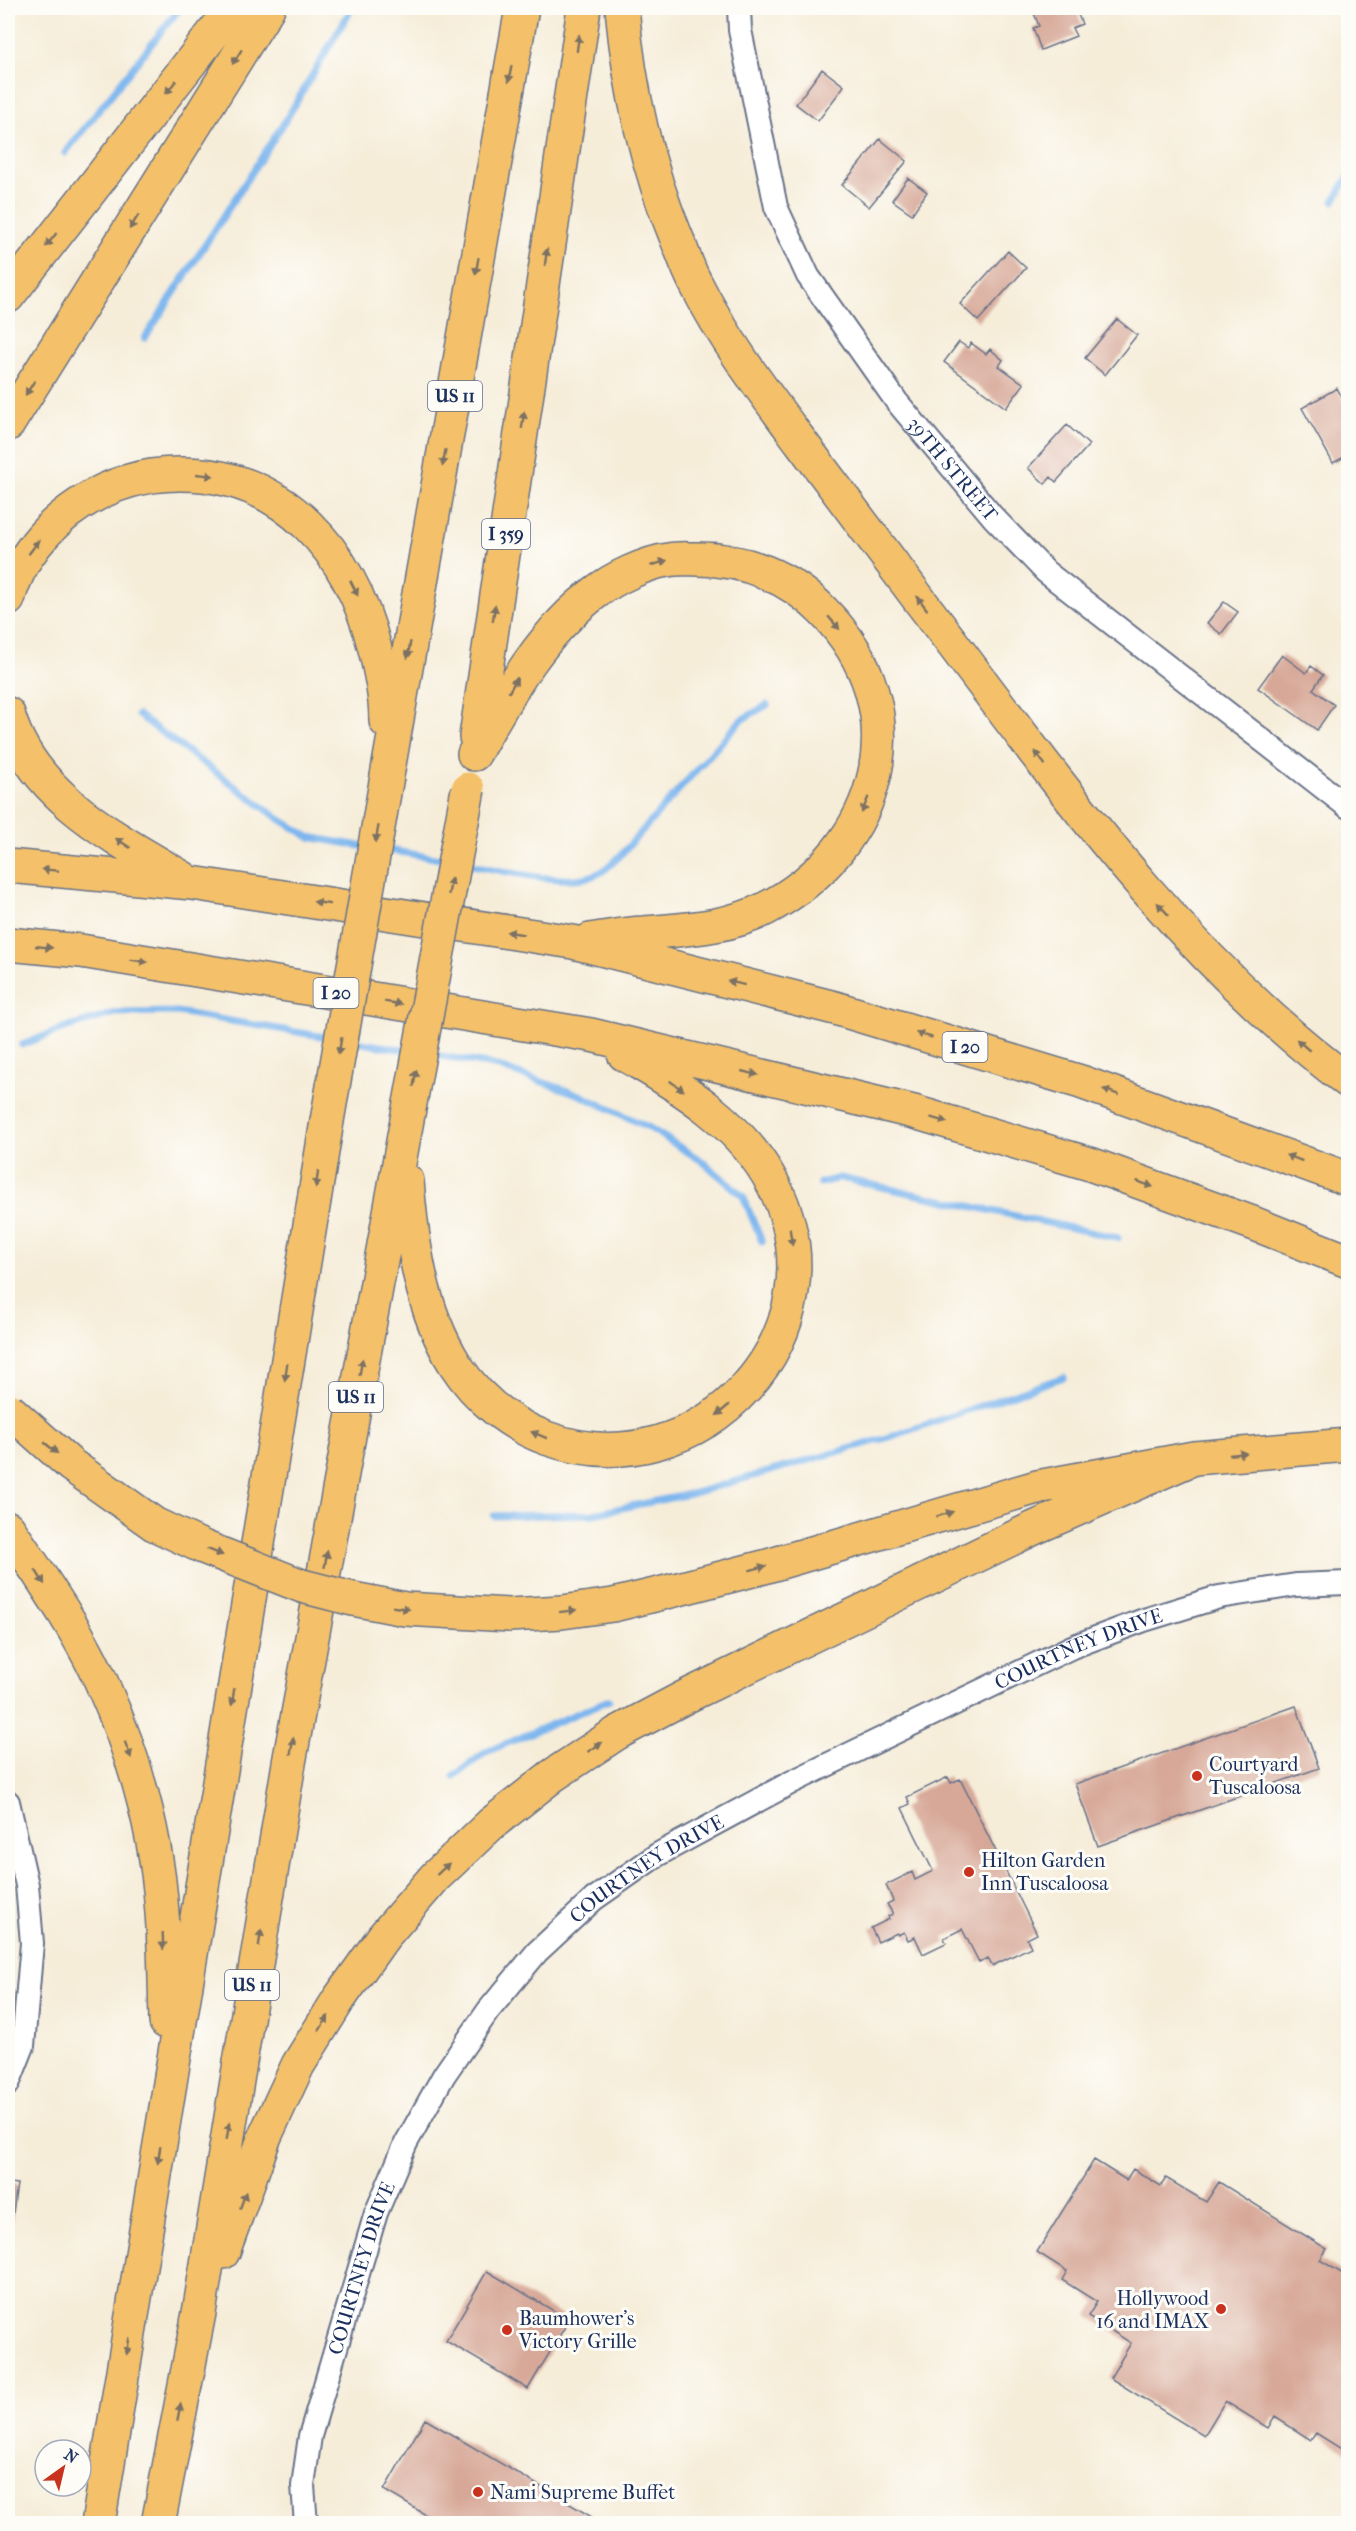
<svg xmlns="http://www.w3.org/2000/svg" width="1356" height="2531" viewBox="0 0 1356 2531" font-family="'IM FELL French Canon',serif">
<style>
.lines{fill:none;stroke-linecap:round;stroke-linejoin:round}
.stream{stroke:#7db6ee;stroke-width:7}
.building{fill:#d7a898}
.minor-casing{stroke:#687289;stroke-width:26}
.motorway-casing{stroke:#687289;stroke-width:36}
.minor{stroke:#fff;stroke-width:22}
.motorway{stroke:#f4c16a;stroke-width:33}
.motorway-bridge-casing{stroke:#687289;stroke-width:36;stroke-linecap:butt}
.motorway-bridge{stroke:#f4c16a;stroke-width:33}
.oneway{fill:#7d7163}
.poi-dot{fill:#c8321e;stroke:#fdfcf7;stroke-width:2}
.labels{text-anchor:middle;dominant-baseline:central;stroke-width:6;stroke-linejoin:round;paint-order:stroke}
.shield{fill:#fdfcf7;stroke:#5f6c8c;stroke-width:1.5}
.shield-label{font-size:18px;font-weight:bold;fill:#1b2f5e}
.street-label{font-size:20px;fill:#1b2f5e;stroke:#fdfcf7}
.poi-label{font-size:20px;fill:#1b2f5e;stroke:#fdfcf7;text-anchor:start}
</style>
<rect width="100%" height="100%" fill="#fdfcf7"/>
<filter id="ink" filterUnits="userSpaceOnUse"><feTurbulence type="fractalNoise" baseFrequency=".0167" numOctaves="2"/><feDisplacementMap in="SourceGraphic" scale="12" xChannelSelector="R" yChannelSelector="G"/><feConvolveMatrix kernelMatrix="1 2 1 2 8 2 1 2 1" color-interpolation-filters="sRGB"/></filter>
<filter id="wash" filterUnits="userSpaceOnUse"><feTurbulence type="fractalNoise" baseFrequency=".008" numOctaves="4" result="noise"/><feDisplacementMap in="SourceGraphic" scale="24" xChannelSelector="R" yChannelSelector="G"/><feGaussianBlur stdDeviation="1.35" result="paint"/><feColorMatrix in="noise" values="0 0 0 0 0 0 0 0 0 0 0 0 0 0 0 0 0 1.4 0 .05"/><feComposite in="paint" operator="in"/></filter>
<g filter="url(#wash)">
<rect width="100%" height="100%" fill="#f6edd9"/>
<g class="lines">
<path class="stream" d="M65,153L180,8
M1334,201L1348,177
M145,338L287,118L352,8
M138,715L278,818L309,837L366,847
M383,849L446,860
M463,863C495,869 574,890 601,872C608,868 613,862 619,857L741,720L767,705
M349,1041L412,1051
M22,1045L65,1028L115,1013L177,1012L332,1038
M429,1054L493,1065L580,1095L648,1127L702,1161L743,1196L762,1242
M820,1183L840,1178L1118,1238
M494,1516L593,1514L694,1493L890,1437L1064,1377
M454,1776L486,1752L609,1700"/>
</g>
<g id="blocks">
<path class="building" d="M1032,8H1075L1082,24L1072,28L1076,36L1041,50L1033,28L1039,26Z
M822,69L844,86L818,121L796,104Z
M880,139L907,161L869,207L842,185Z
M908,178L927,192L912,214L892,200Z
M1008,251L1026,268L978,321L960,304Z
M1117,319L1137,335L1105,375L1085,358Z
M959,342L968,348L971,343L986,354L990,349L1003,360L999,366L1024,384L1006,408L944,362Z
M1337,388L1348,409V455L1333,463L1302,408Z
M1067,425L1089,445L1056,482L1051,477L1045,484L1028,468Z
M1224,602L1238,612L1221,634L1207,623Z
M1282,655L1306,673L1311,666L1323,675L1313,689L1334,705L1317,730L1258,688Z
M1296,1706L1319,1768L1098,1846L1075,1784Z
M948,1777L951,1783L960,1779L1037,1934L1027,1939L1031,1947L992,1966L988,1958L979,1962L962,1929L944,1938L946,1943L923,1954L915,1937L908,1940L904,1932L898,1935L897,1933L878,1942L871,1928L889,1919L888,1916L893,1914L887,1904L893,1901L886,1885L912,1872L915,1880L933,1871L902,1808L910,1804L907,1797Z
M1094,2160L1126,2180L1133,2169L1161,2186L1166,2178L1206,2202L1219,2182L1327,2249L1320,2260L1348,2277V2448L1346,2452L1316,2433L1311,2440L1275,2417L1268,2428L1225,2401L1204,2436L1110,2378L1131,2343L1088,2316L1097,2302L1062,2280L1067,2271L1037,2252Z
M8,2183L17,2184L9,2241H8Z
M487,2271L569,2320L528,2389L446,2341Z
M425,2419L592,2517L589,2524H441L384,2490Z"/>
</g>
</g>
<g filter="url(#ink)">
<use href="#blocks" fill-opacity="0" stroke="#687289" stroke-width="1.5"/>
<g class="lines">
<defs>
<g id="minor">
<path id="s1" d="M739,8L740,30L776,207L808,276L897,402L993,517L1046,572L1348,807"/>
<path d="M8,1802L27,1885L32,1943L23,2046L8,2084"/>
<path id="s2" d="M306,2524L303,2486L310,2436L376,2213L406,2143L444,2075L488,2011L537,1952L594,1899L657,1855L792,1782L1072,1647L1144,1620L1219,1597L1296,1585L1348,1583"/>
</g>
<path id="motorway" d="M622,8C629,88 646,165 677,239C683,253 688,269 695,282C724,340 763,391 801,442C841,496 881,549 921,602C1051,772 1175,952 1348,1081
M8,296L233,8
M8,424L268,8
M8,599C19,559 46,526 80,504C110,484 143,474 179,474C285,473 351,553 375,649C381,673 386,696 386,721
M8,714C31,795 115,838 183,878
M476,737L584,8
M474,754C508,694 540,634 596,592C614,578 646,563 668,560C677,558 688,559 698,559C745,559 790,577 823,611C920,709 883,848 765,909C728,928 685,929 644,933C626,934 608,937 590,940
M387,776L522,8
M8,866L192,883L573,942L835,1008L1081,1082L1348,1179
M8,944L81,951L591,1035L914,1112L1090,1164L1255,1224L1348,1261
M407,1181C412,1244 421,1310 455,1364C477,1398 509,1424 546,1438C700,1494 850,1331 773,1184C742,1124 680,1086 624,1054
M8,1528C41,1577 81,1634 104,1688C135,1758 157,1836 162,1913C165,1949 165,1986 166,2022
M509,1615L562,1612L613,1605L663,1593L764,1567L1037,1487L1194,1458L1348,1445
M223,2252L265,2136L298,2065L339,1999L384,1936L435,1877L491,1824L552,1776L617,1733L685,1697L1034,1528L1194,1458
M98,2524L327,1121
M158,2524L199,2313L289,1763L404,1136"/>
</defs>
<use href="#minor" class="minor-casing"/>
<use href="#motorway" class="motorway-casing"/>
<use href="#minor" class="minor"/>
<use href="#motorway" class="motorway"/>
<defs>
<path id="motorway-bridge" d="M327,1121L387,776
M404,1136L468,789
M8,1409L71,1465L154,1524L203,1547L302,1586L353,1599L405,1609L509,1615"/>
</defs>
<use href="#motorway-bridge" class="motorway-bridge-casing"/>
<use href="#motorway-bridge" class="motorway-bridge"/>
</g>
<defs><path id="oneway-solid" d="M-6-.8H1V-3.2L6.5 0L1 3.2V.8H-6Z" transform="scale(1.5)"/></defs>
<g class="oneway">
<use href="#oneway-solid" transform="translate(578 43) rotate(-82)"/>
<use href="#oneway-solid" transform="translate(237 57) rotate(122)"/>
<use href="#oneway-solid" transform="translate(510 74) rotate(100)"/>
<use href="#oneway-solid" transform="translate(171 87) rotate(128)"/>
<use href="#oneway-solid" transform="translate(134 222) rotate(122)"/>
<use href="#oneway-solid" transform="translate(51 240) rotate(128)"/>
<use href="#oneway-solid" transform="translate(546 257) rotate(-82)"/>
<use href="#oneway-solid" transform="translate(477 266) rotate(100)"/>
<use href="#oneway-solid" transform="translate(30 388) rotate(122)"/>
<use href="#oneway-solid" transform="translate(523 420) rotate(-82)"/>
<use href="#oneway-solid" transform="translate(444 458) rotate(100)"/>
<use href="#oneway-solid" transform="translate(205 475) rotate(6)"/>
<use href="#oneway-solid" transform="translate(34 547) rotate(-53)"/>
<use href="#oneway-solid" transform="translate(659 563) rotate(-18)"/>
<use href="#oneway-solid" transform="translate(354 588) rotate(64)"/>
<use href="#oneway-solid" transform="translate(922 603) rotate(-127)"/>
<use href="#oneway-solid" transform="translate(494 613) rotate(-82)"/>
<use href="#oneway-solid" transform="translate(834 623) rotate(49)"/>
<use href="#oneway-solid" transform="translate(409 650) rotate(100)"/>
<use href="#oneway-solid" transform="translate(513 685) rotate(-60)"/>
<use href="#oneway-solid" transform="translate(1040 758) rotate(-127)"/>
<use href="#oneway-solid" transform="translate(865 805) rotate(113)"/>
<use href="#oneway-solid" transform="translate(377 834) rotate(100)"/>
<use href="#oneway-solid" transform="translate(123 843) rotate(-147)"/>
<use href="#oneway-solid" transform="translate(50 870) rotate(-175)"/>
<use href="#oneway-solid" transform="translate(450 886) rotate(-80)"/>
<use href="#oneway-solid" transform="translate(322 903) rotate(-171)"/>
<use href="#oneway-solid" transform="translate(1163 909) rotate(-133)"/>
<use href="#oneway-solid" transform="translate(515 933) rotate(-171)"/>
<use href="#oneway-solid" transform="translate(44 947) rotate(6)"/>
<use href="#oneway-solid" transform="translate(139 961) rotate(9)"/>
<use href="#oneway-solid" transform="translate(736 983) rotate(-166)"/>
<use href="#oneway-solid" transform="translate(393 1003) rotate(9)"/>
<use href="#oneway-solid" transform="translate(924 1035) rotate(-163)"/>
<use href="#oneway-solid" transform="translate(1303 1045) rotate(-139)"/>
<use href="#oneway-solid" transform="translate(340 1046) rotate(100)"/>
<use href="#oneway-solid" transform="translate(750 1073) rotate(13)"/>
<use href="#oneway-solid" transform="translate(415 1078) rotate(-80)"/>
<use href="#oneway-solid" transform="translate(677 1086) rotate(35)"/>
<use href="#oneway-solid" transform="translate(1111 1092) rotate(-160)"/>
<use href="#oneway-solid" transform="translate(939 1120) rotate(17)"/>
<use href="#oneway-solid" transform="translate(1294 1158) rotate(-160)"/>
<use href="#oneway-solid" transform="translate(317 1179) rotate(99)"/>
<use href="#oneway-solid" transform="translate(1145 1184) rotate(20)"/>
<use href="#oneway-solid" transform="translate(791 1237) rotate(81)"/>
<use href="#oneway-solid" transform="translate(361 1367) rotate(-80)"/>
<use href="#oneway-solid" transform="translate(286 1372) rotate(99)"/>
<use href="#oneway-solid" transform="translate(723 1410) rotate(140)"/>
<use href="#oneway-solid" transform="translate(539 1435) rotate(-158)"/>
<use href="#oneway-solid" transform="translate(51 1448) rotate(40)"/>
<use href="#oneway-solid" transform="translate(1238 1454) rotate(-6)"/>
<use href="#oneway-solid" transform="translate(945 1514) rotate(-16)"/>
<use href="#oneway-solid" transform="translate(215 1552) rotate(22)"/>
<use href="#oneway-solid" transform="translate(326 1559) rotate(-80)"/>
<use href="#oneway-solid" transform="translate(758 1568) rotate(-15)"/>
<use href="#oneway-solid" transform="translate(40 1577) rotate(58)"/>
<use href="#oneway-solid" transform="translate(401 1608) rotate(9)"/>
<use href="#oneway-solid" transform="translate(568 1611) rotate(-7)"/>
<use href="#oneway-solid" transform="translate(233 1697) rotate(99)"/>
<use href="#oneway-solid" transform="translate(292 1746) rotate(-80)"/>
<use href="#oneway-solid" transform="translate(595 1747) rotate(-33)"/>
<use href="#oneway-solid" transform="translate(128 1750) rotate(69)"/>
<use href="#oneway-solid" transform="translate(443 1869) rotate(-43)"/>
<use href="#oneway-solid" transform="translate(260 1938) rotate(-81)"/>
<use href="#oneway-solid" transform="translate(163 1941) rotate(88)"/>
<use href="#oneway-solid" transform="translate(324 2023) rotate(-58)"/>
<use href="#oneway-solid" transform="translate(228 2131) rotate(-81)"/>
<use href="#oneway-solid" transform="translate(159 2155) rotate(99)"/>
<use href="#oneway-solid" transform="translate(243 2200) rotate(-71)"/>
<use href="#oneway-solid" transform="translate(128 2346) rotate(99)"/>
<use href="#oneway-solid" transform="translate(179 2412) rotate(-79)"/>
</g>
</g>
<g class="poi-dot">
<circle cx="1197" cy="1776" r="6"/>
<circle cx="969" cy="1872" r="6"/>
<circle cx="1221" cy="2309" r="6"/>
<circle cx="507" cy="2330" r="6"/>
<circle cx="478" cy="2492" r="6"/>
</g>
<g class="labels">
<g class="shield">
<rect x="428" y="381" width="54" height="30" rx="4.5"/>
<rect x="482" y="519" width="48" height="30" rx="4.5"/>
<rect x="313.5" y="978" width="45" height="30" rx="4.5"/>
<rect x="942.5" y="1032" width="45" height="30" rx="4.5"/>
<rect x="329" y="1382" width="54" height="30" rx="4.5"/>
<rect x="225" y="1970" width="54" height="30" rx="4.5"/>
</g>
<g class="shield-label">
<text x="455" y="396">US 11</text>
<text x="506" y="534">I 359</text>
<text x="336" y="993">I 20</text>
<text x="965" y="1047">I 20</text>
<text x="356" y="1397">US 11</text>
<text x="252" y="1985">US 11</text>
</g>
<g class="street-label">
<text stroke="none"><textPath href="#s1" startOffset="520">39TH STREET</textPath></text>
<text stroke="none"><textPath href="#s2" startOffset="1254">COURTNEY DRIVE</textPath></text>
<text stroke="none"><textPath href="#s2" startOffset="768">COURTNEY DRIVE</textPath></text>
<text stroke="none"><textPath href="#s2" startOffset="264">COURTNEY DRIVE</textPath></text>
</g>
<g class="poi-label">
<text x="1209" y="1764">Courtyard<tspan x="1209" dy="23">Tuscaloosa</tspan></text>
<text x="981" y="1860">Hilton Garden<tspan x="981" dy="23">Inn Tuscaloosa</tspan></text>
<text x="1209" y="2298" text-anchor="end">Hollywood<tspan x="1209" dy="23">16 and IMAX</tspan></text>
<text x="519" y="2318">Baumhower's<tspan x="519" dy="23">Victory Grille</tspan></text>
<text x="490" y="2492">Nami Supreme Buffet</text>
</g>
</g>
<rect width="1356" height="2531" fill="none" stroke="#fdfcf7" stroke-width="30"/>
<g transform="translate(63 2468) rotate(34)"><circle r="28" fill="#fdfcf7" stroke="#a3aaba" stroke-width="1.5"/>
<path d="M0-4.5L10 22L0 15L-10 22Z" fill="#c8321e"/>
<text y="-9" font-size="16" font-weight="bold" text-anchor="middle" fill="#1b2f5e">N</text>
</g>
</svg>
